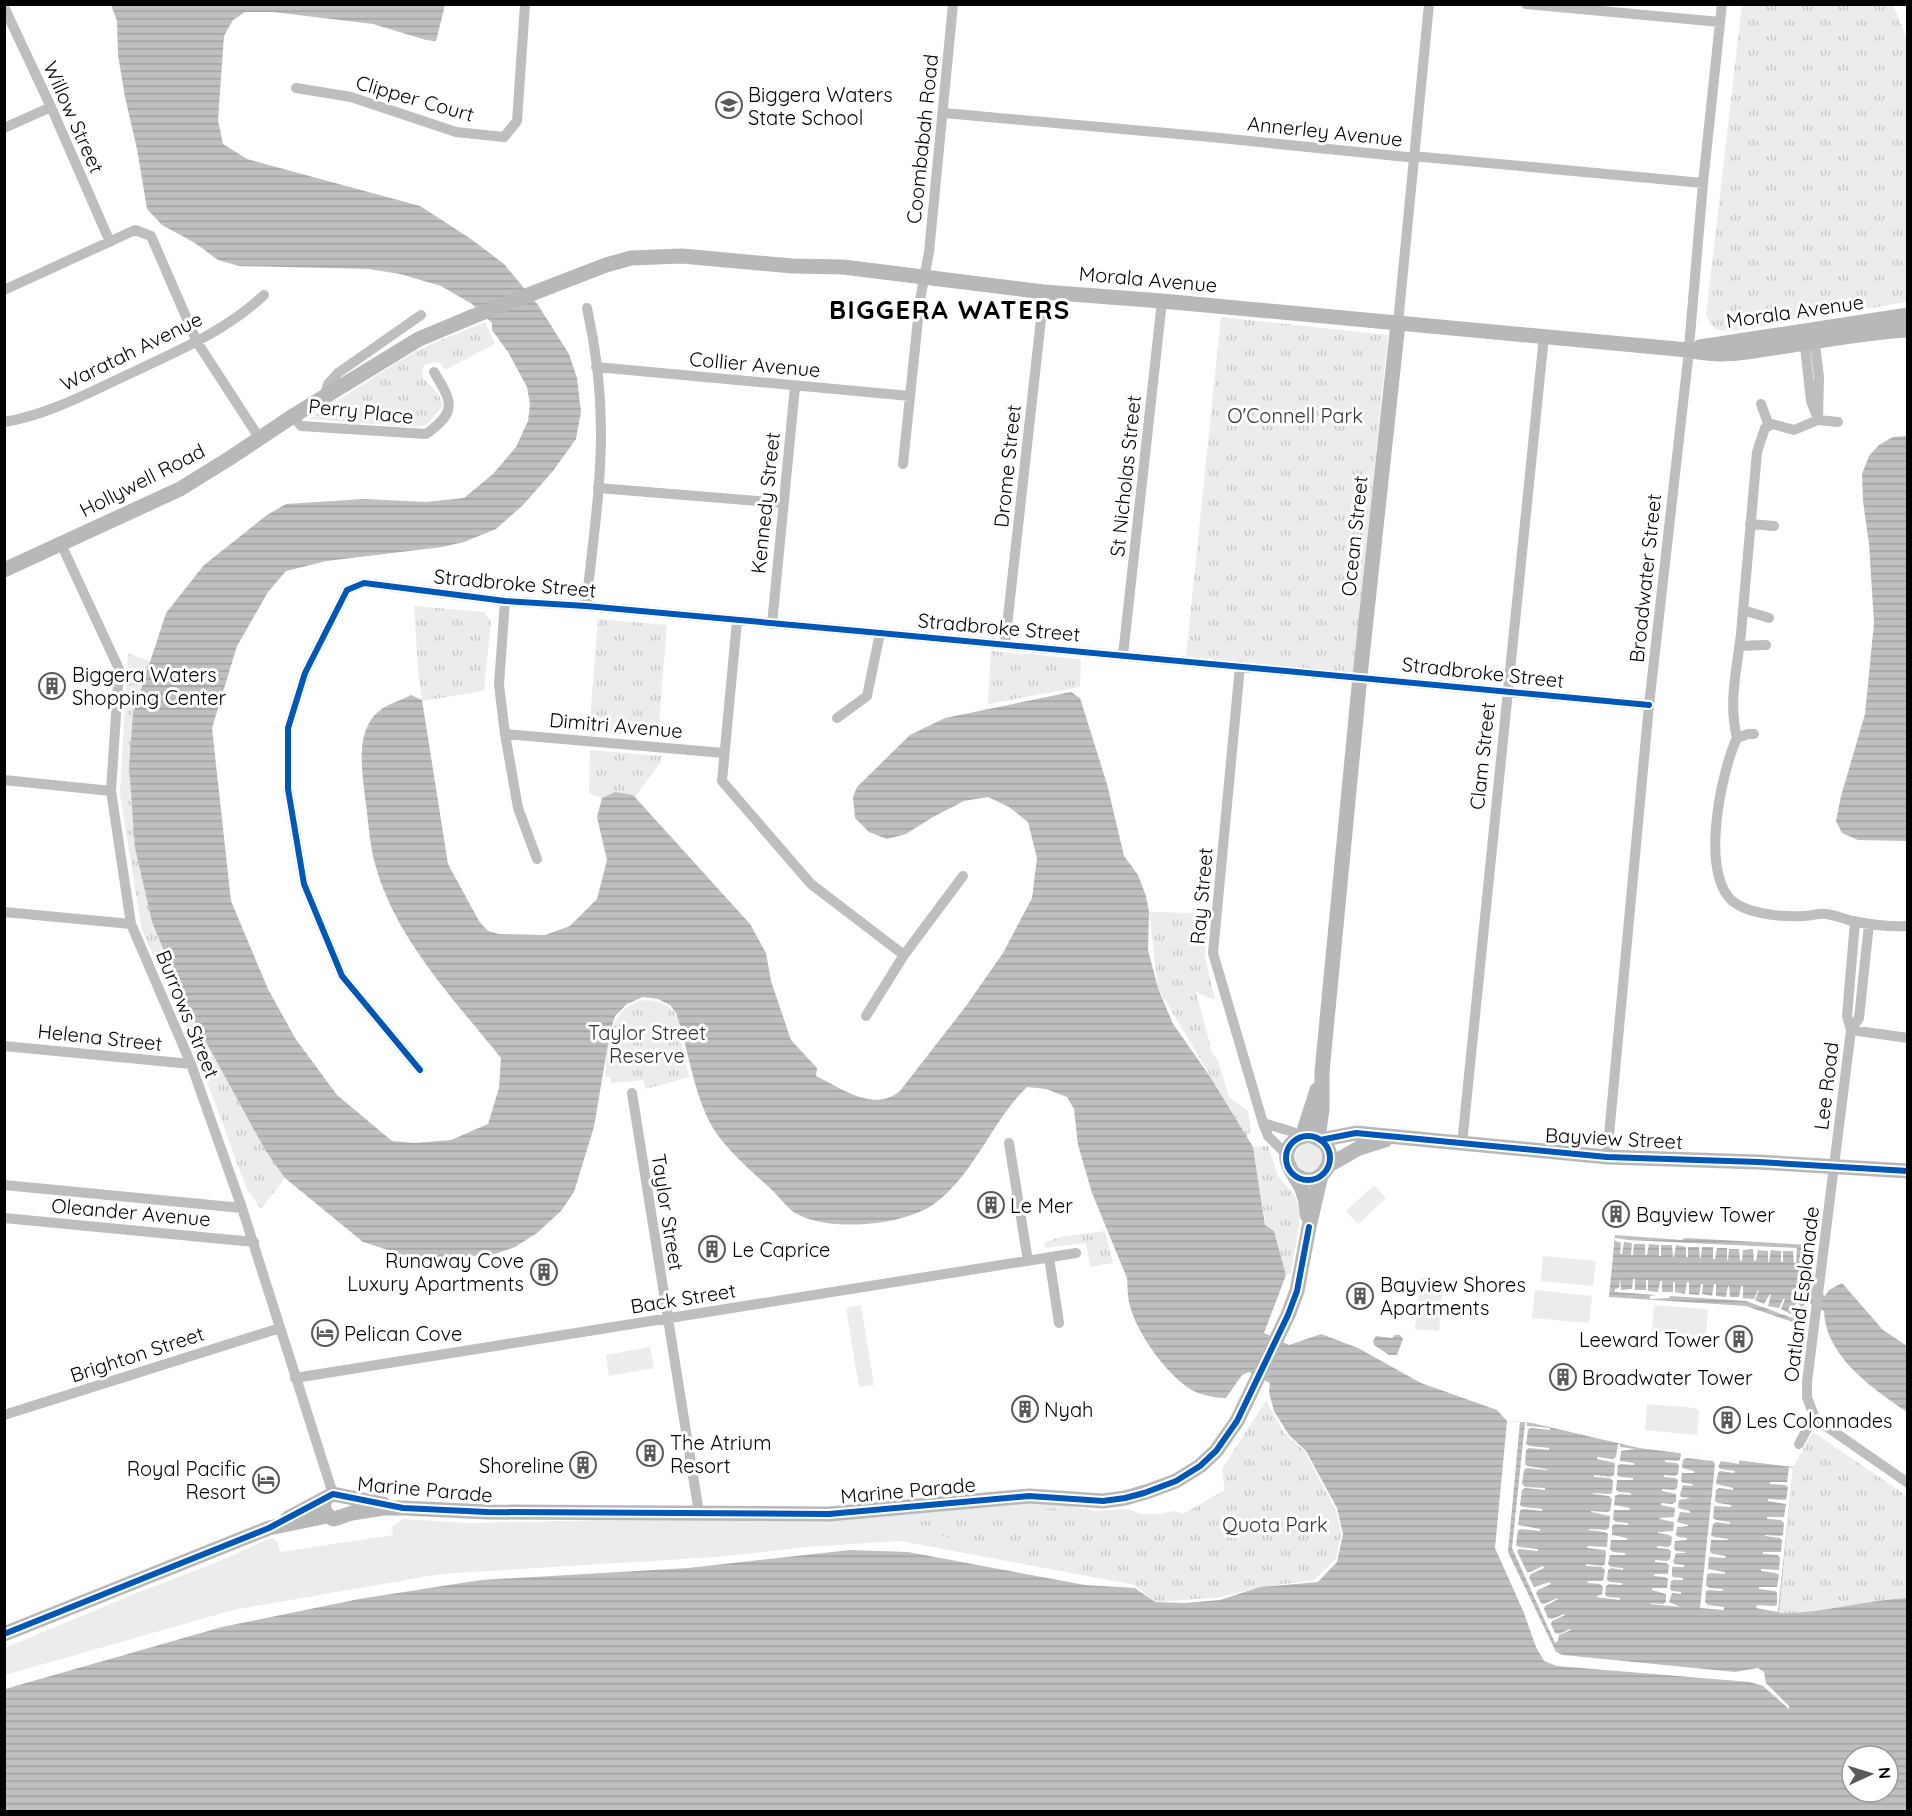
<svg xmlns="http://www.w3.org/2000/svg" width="1912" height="1816" viewBox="0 0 1912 1816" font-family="Quicksand,sans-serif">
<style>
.grass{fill:#ececec}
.park{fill:url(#park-tufts)}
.water{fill:url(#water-rules);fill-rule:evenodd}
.pier{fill:#fff}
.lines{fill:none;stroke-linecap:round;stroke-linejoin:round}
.street{stroke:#bebebe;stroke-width:10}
.secondary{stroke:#b8b8b8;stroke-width:15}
.cycleway-casing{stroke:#fff;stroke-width:10}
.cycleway{stroke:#0057b8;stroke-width:6}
.labels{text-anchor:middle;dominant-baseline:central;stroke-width:6;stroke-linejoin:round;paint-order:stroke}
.poi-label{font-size:20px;fill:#000;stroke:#fff;text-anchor:start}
.street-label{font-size:20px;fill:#000;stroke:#fff}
.park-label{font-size:20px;fill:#333;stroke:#fff}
.district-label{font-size:26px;font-weight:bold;letter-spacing:1.5px;fill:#000;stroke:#fff}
</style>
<defs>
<pattern id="park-tufts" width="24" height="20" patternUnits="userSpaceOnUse" patternTransform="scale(1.5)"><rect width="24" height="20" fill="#ececec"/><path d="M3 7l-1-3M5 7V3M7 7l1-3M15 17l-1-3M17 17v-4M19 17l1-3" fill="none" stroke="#c9c9c9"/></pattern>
<pattern id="water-rules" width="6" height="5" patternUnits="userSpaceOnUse" patternTransform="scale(1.5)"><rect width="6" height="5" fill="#bfbfbf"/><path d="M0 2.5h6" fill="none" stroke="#a2a2a2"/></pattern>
</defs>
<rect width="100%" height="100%" fill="#fff"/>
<path class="grass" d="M1295 1158a14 14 0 1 1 28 0a14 14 0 1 1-28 0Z
M1374,1185L1386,1198L1358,1224L1346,1211Z
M1543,1256L1596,1261L1593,1286L1541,1281Z
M1420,1278L1443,1280L1439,1331L1415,1329Z
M1535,1290L1592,1296L1589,1323L1532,1318Z
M861,1305L874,1385L859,1387L846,1308Z
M1654,1305L1708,1309L1706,1337L1652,1333Z
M650,1347L654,1368L609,1376L606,1355Z
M1266,1401L1284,1433L1305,1452L1336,1511L1341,1534L1336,1558L1314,1580L1260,1587L1220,1597L1155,1602L1135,1585L900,1541L806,1547L716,1557L441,1574L233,1610L5,1675V1648L134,1594L215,1563L266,1540L273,1538L278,1543L280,1552L393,1535L392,1526L403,1519L469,1523L700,1518L1008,1502L1061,1504L1095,1511L1128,1509L1141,1514H1158L1174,1511L1183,1514L1225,1490L1222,1469Z
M1647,1404L1696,1408L1699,1412L1697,1435L1645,1430Z"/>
<path class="park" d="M1742,5H1893L1907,39V302L1732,331L1718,330L1711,325L1706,315Z
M1221,317L1388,335L1353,674L1186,656Z
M485,322L495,344L445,370L443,365L436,362L425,365L422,371L423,378C432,387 440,393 443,406L426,425L414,427L309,419L399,361L431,344Z
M414,606L484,612L491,622L484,691L422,701L418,670Z
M598,619L667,625L658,737L589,732Z
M991,651L1081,659L1080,687L988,704Z
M128,653L151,662L133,714L135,848L152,922L188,1009L265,1150L285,1178L261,1209L246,1187L184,1019L142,931L120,794Z
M590,750L661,756V762L635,797L615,792L602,798L589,793Z
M1205,908L1208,917L1205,957L1215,1000L1196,992L1212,1052L1218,1060L1229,1097L1248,1111L1251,1129L1247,1137L1158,988L1149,912L1198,913Z
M645,1000C686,1003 678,1028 684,1058C686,1064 688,1071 689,1077L646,1089L643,1080L611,1083L610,1077H606C605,1047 609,1006 645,1000Z
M1268,1146L1278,1176L1295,1196L1299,1208V1225L1291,1273L1286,1275L1274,1231L1266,1226L1253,1147Z
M1105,1231L1113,1263L1090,1267L1086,1243L1045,1248L1044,1243L1060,1237Z
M1266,1401L1284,1433L1305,1452L1336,1511L1341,1534L1336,1558L1314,1580L1260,1587L1220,1597L1155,1602L1135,1585L906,1527L905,1523L1053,1508L1100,1517L1131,1518L1183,1514L1225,1490L1222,1469Z
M1813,1432L1907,1496V1598C1864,1600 1822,1614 1779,1613L1793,1467Z"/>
<path class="water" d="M111,5H445L436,41L426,40L373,24L273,12H245L233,20L224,36L218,120L223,144L247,159L420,206L471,239L504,264L538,305L569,354L577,378L581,412L576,439L553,471L523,505L496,529L464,542L442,547L327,561L286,571L268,592L237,646L212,728L231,901L268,989L295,1038L337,1095L392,1141L415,1143L451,1140L488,1124L499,1088L501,1058C452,997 391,934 373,856C369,837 368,817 365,797C362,771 355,731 379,711C387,704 402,700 411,695L422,700L448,864L479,921L488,931L499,934L545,935L570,926L597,899L607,860L597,817L602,798L615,792L633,795L750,924L766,953L771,981L791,1040L817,1068L816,1076C841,1088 874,1113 900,1091L966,1006L1003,953L1032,898L1037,858L1028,822L1009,807L988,797L964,801L933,817L906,834L887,839L869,832L855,818L853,797L857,787L910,735L945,718L1071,692L1080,698L1107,784L1124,856L1138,875L1146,896L1149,912L1148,950L1158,988L1173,1024L1211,1078L1253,1147L1265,1225L1274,1231L1286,1275L1264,1333L1289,1345L1321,1334L1358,1348L1421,1383L1497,1410L1507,1421L1532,1423L1639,1448L1793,1467L1779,1613C1822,1614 1864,1600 1907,1598V1811L5,1812V1689L222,1627L359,1599L481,1580L688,1568L850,1550L908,1552L1085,1585L1135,1588L1155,1602L1184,1603L1220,1600L1260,1587L1318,1582L1337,1562L1343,1534L1337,1508L1306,1451L1289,1435L1274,1411L1269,1392L1270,1383L1249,1372L1242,1375L1226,1398C1217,1398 1207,1396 1198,1393C1171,1382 1137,1334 1130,1306C1127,1296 1128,1287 1127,1278L1092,1193L1078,1145L1074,1109L1067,1097L1046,1089L1027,1087C991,1122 975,1174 934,1204C903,1226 830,1232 797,1214C788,1209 781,1199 774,1192C751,1170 721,1147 707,1117C692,1084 688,1048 676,1013L670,1005L658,999L643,997L627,1004L615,1016L610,1032L594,1127L574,1192L561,1211L537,1233L515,1247L492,1255L413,1258L363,1242L285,1178L265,1150L188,1009L152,922L135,848L129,766L133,714L166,613L204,565L267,515L286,504L364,499L426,502L464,498L493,474L516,447L528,421L530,404L527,387L508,352L492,330V323L472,304L441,286L400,274L369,269L239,266L218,260L195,243L162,225L147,209L137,149L125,97L118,55L117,21ZM1852,1756H1888V1792H1852Z
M1907,436V841L1858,840L1842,833L1836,821L1841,796L1865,714L1874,623L1869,544L1863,501L1862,474L1869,456L1879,445L1893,437Z
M1615,1235L1682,1240L1685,1238L1809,1245C1806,1275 1799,1276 1825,1296L1829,1290L1842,1283L1883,1330L1907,1346V1412C1874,1390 1825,1356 1824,1311L1807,1302L1803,1306L1801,1325L1746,1306L1609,1297Z
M1395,1335H1400L1403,1339L1397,1355H1389L1374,1345L1373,1341L1376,1336L1392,1338Z"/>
<path class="pier" d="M1615,1238L1628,1240L1797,1248L1796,1263H1794L1793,1251H1783V1262H1781V1251L1771,1250L1769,1262H1768V1251L1758,1250L1756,1261H1754L1753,1249L1743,1250L1742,1261L1740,1260L1739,1249H1729L1728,1260H1727V1248H1717L1715,1259H1713V1247H1702L1701,1258H1700L1699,1247H1688V1257H1686V1247L1676,1245L1674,1257H1673L1672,1245H1661V1256H1659V1245L1649,1244L1647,1255H1645V1244H1634L1633,1255H1631L1632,1243L1624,1242L1622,1254H1620L1621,1243L1615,1241Z
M1620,1278L1621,1290L1632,1289L1633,1279H1635V1290H1646V1280H1648V1291L1658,1292L1660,1281H1662V1292H1673V1282H1675V1292L1685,1294L1687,1282H1689V1294L1699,1295L1701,1284H1703L1702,1294L1712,1296L1714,1284H1716V1296L1726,1297L1728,1286H1729L1730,1297H1739L1741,1286H1743V1298L1754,1299L1758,1290H1759L1755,1300L1764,1304L1770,1294L1771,1295L1768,1306L1779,1308L1783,1299H1785L1781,1309L1791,1314L1796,1303L1800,1305L1795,1319L1746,1301L1670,1296L1669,1298L1650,1299V1296L1656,1295L1615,1292V1289L1619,1288Z
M1507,1421L1520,1422L1508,1552L1556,1652L1563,1655L1735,1672L1758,1668L1764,1672L1766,1683L1789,1706V1709L1763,1686L1750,1682L1557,1666L1544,1661L1536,1647L1524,1613L1495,1548Z
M1525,1423H1527V1426L1550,1428V1430L1531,1428L1528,1430L1526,1444L1530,1446L1549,1448V1450L1529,1448L1526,1450L1525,1464L1527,1466L1547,1469V1470L1527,1468L1524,1470L1522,1484L1525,1487L1545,1488V1490L1525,1488L1522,1490L1520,1505L1523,1507L1542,1509V1511L1523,1509L1520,1510L1518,1525L1540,1529V1531L1521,1529L1518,1530L1516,1545L1519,1547L1538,1549V1551L1519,1549L1517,1551L1527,1572H1530L1543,1566L1544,1568L1531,1574L1529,1577L1534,1587L1550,1582L1551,1584L1538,1590L1536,1593L1541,1603L1544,1604L1557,1598L1558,1599L1545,1606L1544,1609L1548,1618L1552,1619L1564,1614L1565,1615L1552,1621L1551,1624L1555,1633L1559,1634L1570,1629L1571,1630L1559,1635L1558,1641L1555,1643L1512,1548Z
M1618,1444H1620V1447L1635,1449L1621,1451L1620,1461L1634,1463V1465L1621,1464L1618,1465L1617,1475L1620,1477L1633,1478V1480H1617L1616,1490L1619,1492L1631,1493V1495L1619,1494L1615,1496L1614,1505L1630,1508L1629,1510H1614L1613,1519L1616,1522L1628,1523V1525L1615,1524L1612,1526V1535L1627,1538V1540H1611L1610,1549L1613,1552L1625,1553V1555H1610L1608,1564L1611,1567L1623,1568V1570L1611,1568L1608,1570L1607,1580L1610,1582L1622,1583V1585L1609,1584L1606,1586L1605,1595L1608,1597L1620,1598V1600L1596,1597L1602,1594L1603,1587L1600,1584L1587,1583L1588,1581H1603L1605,1570L1602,1567L1586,1566V1564L1602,1566L1605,1564L1606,1552L1605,1550L1587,1548L1588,1546L1607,1547L1608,1534L1605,1532L1589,1530V1529L1606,1530L1609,1528L1610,1516L1591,1512V1511L1607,1512L1610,1511L1612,1499L1609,1496L1593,1494V1493L1609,1494L1612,1493L1613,1481L1610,1478L1594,1477V1475L1611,1477L1614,1475L1615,1463L1597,1459V1457L1613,1459L1616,1457Z
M1681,1453L1739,1460V1464L1721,1461L1718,1467L1721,1469L1735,1471L1734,1473L1720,1471L1718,1473L1716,1484L1733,1488V1490L1719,1488L1716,1490L1715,1501L1718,1503L1731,1505V1507L1714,1506L1713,1518L1716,1520L1730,1522V1524L1716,1522L1713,1524L1711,1535L1714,1537L1728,1539V1540H1711L1710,1552L1713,1554L1726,1556L1725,1558L1709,1557L1708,1569L1725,1572V1574L1711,1573L1707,1574L1706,1585L1709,1588L1723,1589V1591L1709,1590L1706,1591L1705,1602L1708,1605L1724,1607V1610L1700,1608L1715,1464L1713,1461L1686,1458L1683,1460L1682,1468L1694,1471V1473H1682L1681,1481L1683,1483L1693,1484L1692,1486L1683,1485L1680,1494L1681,1497L1691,1498L1679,1500L1678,1508L1690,1511V1513L1680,1512L1677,1522L1688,1525V1526L1677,1527L1676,1535L1678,1537L1687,1538V1540L1675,1541L1674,1548L1676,1551L1685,1552V1553H1676L1673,1562L1675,1564L1684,1565V1567H1672V1575L1673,1577L1683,1578V1580H1673L1671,1581L1670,1589L1672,1591L1681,1592V1594L1672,1593L1669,1602L1680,1607L1651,1604V1603L1663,1604L1666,1602V1594L1652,1590V1588H1667L1668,1579L1665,1577L1654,1576V1574H1668L1669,1565L1666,1563L1655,1562V1560L1667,1561L1670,1559L1671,1551L1668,1549L1657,1548V1546L1668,1547L1671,1545L1672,1537L1669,1535L1658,1533V1532L1673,1531L1674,1522L1659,1519L1660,1518L1674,1517L1675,1508L1661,1505V1503L1672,1504L1676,1502V1494L1662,1491V1489L1674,1490L1677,1488L1678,1480L1675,1478L1664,1477V1475L1675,1476L1678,1474L1679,1466L1677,1463L1665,1462V1460L1677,1461L1680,1460Z
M1789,1467L1793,1468L1778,1612L1756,1608L1757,1605L1773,1606L1777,1605V1593L1775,1591L1759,1589V1587H1777L1779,1575L1776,1573L1761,1571V1569L1779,1570L1780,1558L1778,1555L1763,1554V1552H1781L1782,1540L1780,1538L1765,1536V1535L1780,1536L1783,1535L1784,1523L1781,1520L1767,1519V1517H1784L1786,1504L1768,1501V1499L1786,1500L1788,1487L1785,1485L1770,1484V1482H1787Z"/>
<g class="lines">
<path class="street" d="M1526,4L1720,22
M4,7L51,107L110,242
M296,88L351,97L456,132L504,137L517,121L525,4
M944,113L1200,136L1407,157H1423L1703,183
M4,128L51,107
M4,290L135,230L151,236L197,342L260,439
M1398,323L1429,4
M1814,336L1819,377L1818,420
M1804,338L1811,401L1816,414
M596,367L910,396
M324,397L328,384L338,373L421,315
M1761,404L1769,426
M293,416L301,426L426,434C458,411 452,402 434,372
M4,422C47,415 86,394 125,376C173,353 225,332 264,295
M903,464L920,300L929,252L953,4
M598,488L783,503
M1750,524L1774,526
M61,544L119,669L111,791L131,924L191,1064L242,1208L333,1494
M505,601L499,685L505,734L518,808L537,859
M586,606C592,549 601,490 601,432C601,391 596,348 587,308
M1743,610L1769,618
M737,621L722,781L811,884L904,955
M772,624L795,387
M1005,644L1044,292
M1739,646L1766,645
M1123,655L1162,301
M1240,666L1213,953L1263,1123L1268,1136L1287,1155
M837,718L867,696L880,633
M505,734L724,753
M1754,734H1748L1737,738C1721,772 1696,886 1740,906C1758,915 1784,917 1803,916C1811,916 1818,913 1826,914C1835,915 1844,919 1853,921C1871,925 1889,927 1908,926
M1737,738C1728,701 1737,670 1741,634C1746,573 1752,512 1757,452L1765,428L1772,424L1794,430L1818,420L1838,422
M4,780L111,791
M4,912L131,924
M1855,922L1847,1016L1851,1030L1807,1382V1397L1814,1416L1820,1422L1908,1483
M866,1016L904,955L963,876
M1851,1030L1859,1018L1869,924
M1851,1030L1908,1038
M4,1046L191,1064
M420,1070L342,976L304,884L288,789V728L305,673L347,590L364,583L505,601L586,606L880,633L1649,705
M632,1093L699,1513
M1263,1123L1293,1132L1299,1138
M1009,1143L1028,1261
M1462,1144L1544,336
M1607,1157L1649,705L1688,359L1703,183L1722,4
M4,1185L242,1208
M4,1218L254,1242
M1049,1257L1059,1323
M295,1378L1076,1253
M4,1415L280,1328
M1799,1444L1814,1416"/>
<path class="secondary" d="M1700,347L1908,315
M4,570L180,489L230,458L293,416L419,339L474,316L606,265L631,258L682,256L792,266L843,267L1044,292L1162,301L1688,350C1719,358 1748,352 1779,347C1822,341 1865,332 1908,330
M1302,1137L1317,1090
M1318,1138L1322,1109V1072L1360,676L1398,323
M1320,1140L1356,1133L1607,1157L1758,1162L1908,1171
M1329,1165L1359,1148L1385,1140
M1293,1173C1322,1198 1347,1147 1314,1137C1307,1134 1299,1137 1293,1142C1276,1159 1298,1176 1303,1192C1306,1200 1307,1208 1307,1215
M325,1500C322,1509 325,1516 334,1519L352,1513L383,1508H403L487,1512L829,1514L1029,1496L1103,1501L1125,1498L1149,1491L1176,1481L1200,1466L1216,1451L1237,1421L1288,1315L1297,1291L1309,1227L1321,1175
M288,1518L333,1494L383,1504
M4,1634L269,1528L327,1516"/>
<defs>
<path id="cycleway" d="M420,1070L342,976L304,884L288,789V728L305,673L347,590L364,583L505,601L586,606L880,633L1649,705
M1286 1158a22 22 0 1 1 44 0a22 22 0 1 1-44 0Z
M1320,1140L1356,1133L1607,1157L1758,1162L1908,1171
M4,1634L269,1528L333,1494L403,1508L487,1512L829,1514L1029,1496L1103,1501L1125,1498L1144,1493L1176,1481L1200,1466L1216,1451L1237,1421L1288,1315L1297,1291L1309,1227"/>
</defs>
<use href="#cycleway" class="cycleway-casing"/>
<use href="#cycleway" class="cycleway"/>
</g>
<defs>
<symbol id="school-ring" viewBox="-11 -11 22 22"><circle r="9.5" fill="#fff" stroke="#595959" stroke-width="1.5"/><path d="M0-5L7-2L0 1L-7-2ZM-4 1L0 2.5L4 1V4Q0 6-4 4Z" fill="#595959"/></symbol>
<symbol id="building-ring" viewBox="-11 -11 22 22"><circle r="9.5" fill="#fff" stroke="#595959" stroke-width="1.5"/><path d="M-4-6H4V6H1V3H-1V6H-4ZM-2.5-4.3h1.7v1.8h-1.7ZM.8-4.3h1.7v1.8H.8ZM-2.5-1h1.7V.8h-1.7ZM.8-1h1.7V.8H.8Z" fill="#595959"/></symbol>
<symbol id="hotel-ring" viewBox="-11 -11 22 22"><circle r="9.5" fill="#fff" stroke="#595959" stroke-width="1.5"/><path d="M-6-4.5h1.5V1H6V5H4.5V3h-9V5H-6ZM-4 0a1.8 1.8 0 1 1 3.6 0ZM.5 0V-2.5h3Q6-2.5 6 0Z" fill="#595959"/></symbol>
</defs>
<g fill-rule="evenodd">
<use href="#school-ring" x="714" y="90" width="30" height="30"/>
<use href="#building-ring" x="37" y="671" width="30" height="30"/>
<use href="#building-ring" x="976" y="1190" width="30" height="30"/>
<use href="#building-ring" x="1601" y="1199" width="30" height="30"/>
<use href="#building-ring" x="697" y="1234" width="30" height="30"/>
<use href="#building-ring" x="529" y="1257" width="30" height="30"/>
<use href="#building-ring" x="1345" y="1281" width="30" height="30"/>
<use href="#hotel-ring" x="310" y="1318" width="30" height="30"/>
<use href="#building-ring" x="1724" y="1324" width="30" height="30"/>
<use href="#building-ring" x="1548" y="1362" width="30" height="30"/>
<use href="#building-ring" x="1010" y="1394" width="30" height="30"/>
<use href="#building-ring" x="1712" y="1405" width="30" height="30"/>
<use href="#building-ring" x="635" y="1438" width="30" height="30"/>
<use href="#building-ring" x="568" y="1450" width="30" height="30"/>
<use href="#hotel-ring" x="251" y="1465" width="30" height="30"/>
</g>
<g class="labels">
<g class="poi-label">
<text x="748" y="94">Biggera Waters<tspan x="748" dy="23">State School</tspan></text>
<text x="72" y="674">Biggera Waters<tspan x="72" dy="23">Shopping Center</tspan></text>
<text x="1010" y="1205">Le Mer</text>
<text x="1636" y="1214">Bayview Tower</text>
<text x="732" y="1249">Le Caprice</text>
<text x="524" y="1260" text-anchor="end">Runaway Cove<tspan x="524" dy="23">Luxury Apartments</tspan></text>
<text x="1380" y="1284">Bayview Shores<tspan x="1380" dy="23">Apartments</tspan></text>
<text x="344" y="1333">Pelican Cove</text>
<text x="1720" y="1339" text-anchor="end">Leeward Tower</text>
<text x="1582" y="1377">Broadwater Tower</text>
<text x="1044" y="1409">Nyah</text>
<text x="1746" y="1420">Les Colonnades</text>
<text x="670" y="1442">The Atrium<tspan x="670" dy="23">Resort</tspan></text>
<text x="564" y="1465" text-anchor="end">Shoreline</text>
<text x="246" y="1468" text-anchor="end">Royal Pacific<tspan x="246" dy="23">Resort</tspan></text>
</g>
<g class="street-label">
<text transform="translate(415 98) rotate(16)">Clipper Court</text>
<text transform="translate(74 117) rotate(66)">Willow Street</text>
<text transform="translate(1325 131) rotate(6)">Annerley Avenue</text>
<text transform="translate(922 139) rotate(-84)">Coombabah Road</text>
<text transform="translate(1148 279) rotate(5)">Morala Avenue</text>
<text transform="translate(1795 311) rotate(-8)">Morala Avenue</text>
<text transform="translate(131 351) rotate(-26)">Waratah Avenue</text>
<text transform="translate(755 364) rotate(5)">Collier Avenue</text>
<text transform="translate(361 411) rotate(6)">Perry Place</text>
<text transform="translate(1007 466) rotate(-84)">Drome Street</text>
<text transform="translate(1125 476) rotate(-84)">St Nicholas Street</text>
<text transform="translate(142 480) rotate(-27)">Hollywell Road</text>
<text transform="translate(765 503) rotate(-84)">Kennedy Street</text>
<text transform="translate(1354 536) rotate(-84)">Ocean Street</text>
<text transform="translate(1645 578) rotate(-84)">Broadwater Street</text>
<text transform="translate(515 583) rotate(5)">Stradbroke Street</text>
<text transform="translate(999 627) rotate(5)">Stradbroke Street</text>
<text transform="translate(1483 672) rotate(6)">Stradbroke Street</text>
<text transform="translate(616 725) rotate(5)">Dimitri Avenue</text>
<text transform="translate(1482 756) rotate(-84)">Clam Street</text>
<text transform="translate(1201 896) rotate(-85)">Ray Street</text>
<text transform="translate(188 1014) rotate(68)">Burrows Street</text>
<text transform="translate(100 1037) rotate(6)">Helena Street</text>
<text transform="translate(1826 1086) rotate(-83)">Lee Road</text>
<text transform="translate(1614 1138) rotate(3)">Bayview Street</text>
<text transform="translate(131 1212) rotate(5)">Oleander Avenue</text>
<text transform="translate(668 1212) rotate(81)">Taylor Street</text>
<text transform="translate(1801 1294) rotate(-83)">Oatland Esplanade</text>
<text transform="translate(683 1298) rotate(-9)">Back Street</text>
<text transform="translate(137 1354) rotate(-18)">Brighton Street</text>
<text transform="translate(425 1489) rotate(5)">Marine Parade</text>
<text transform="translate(908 1490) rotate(-5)">Marine Parade</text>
</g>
<g class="park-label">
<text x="1295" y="415">O'Connell Park</text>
<text x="647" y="1032">Taylor Street<tspan x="647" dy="23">Reserve</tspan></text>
<text x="1275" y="1524">Quota Park</text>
</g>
<g class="district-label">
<text x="950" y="309">BIGGERA WATERS</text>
</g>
</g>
<rect width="1912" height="1816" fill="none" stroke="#000000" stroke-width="12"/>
<g transform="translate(1870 1774) rotate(86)"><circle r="28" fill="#ffffff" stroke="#999999" stroke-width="1.5"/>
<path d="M0-4.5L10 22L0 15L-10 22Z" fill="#595959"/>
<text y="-9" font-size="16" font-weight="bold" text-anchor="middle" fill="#000000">N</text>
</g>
</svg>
